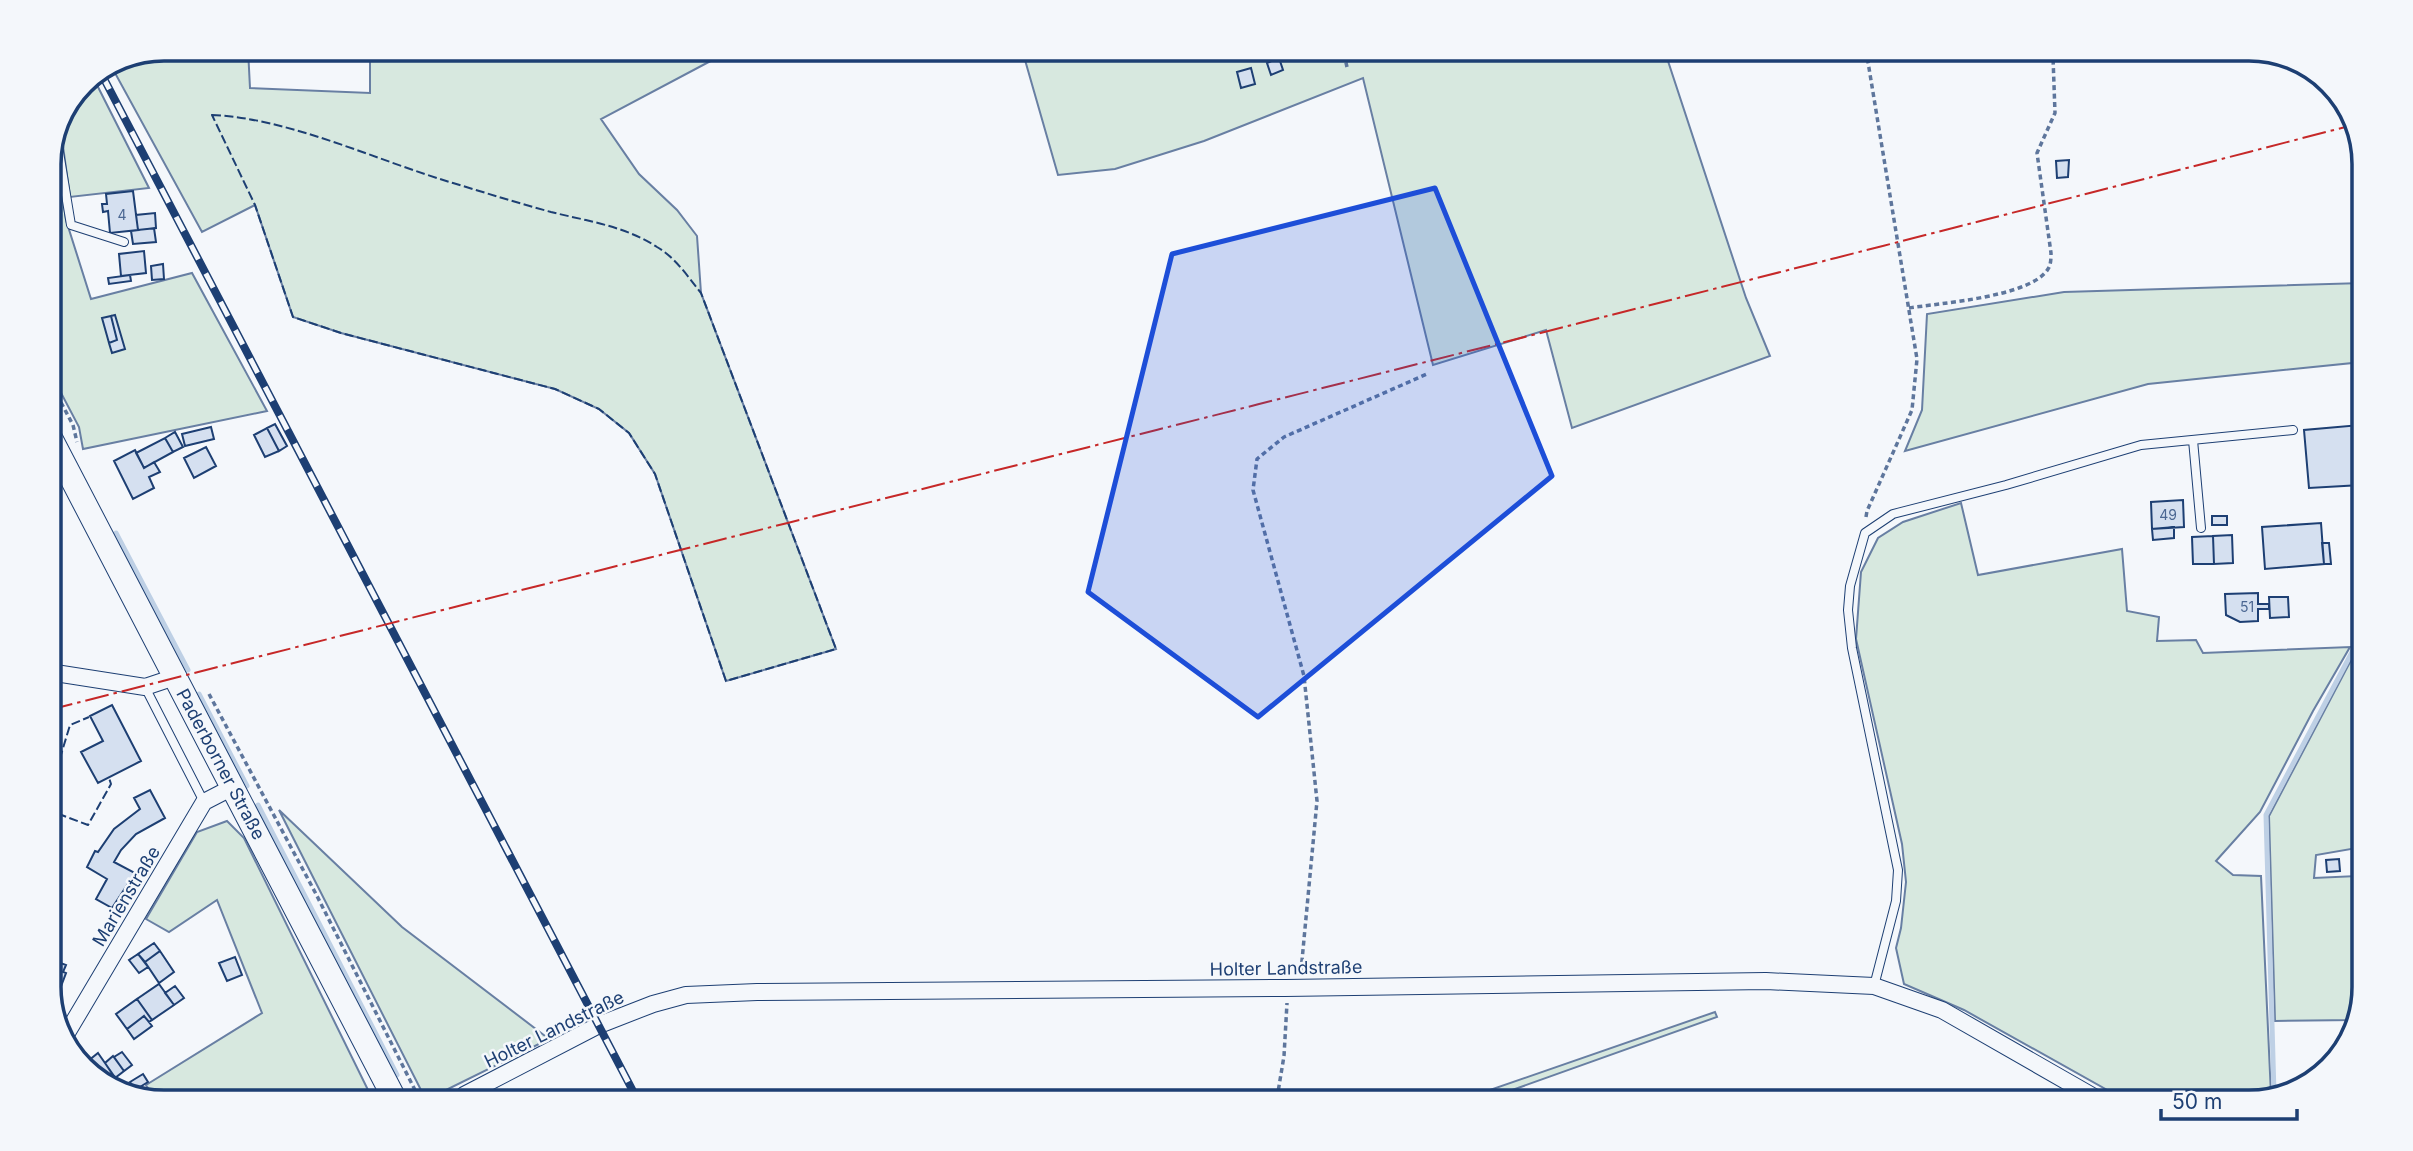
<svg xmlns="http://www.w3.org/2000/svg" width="2413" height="1151" viewBox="0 0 2413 1151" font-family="Inter,sans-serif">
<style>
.green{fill:#d7e8df;stroke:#687fa3;stroke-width:2}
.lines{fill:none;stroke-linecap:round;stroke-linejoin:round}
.stream{stroke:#bed0e5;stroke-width:5}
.building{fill:#d5e0f0;stroke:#1d3f73;stroke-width:2}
.service-casing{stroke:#1d3f73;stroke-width:10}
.minor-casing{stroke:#1d3f73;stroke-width:18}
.secondary-casing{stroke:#1d3f73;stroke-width:25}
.path{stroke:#5e769c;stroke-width:3.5;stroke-dasharray:5 3.5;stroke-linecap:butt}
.service{stroke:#f4f7fb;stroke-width:8}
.minor{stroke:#f4f7fb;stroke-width:16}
.secondary{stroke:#f4f7fb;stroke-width:23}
.rail-casing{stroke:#1d3f73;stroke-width:8}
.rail{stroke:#f4f7fb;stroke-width:5;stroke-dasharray:16;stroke-linecap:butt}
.fence{stroke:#1d3f73;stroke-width:2;stroke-dasharray:9 3.5;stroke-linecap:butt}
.power{stroke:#c62828;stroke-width:2;stroke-dasharray:24 5 3.5 5;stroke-linecap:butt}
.marked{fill:#1d4ed8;fill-opacity:0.2;stroke:#1d4ed8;stroke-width:5;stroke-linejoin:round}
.labels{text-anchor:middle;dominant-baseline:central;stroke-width:5;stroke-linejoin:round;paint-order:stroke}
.number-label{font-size:14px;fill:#4b6792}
.street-label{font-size:18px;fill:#1d3f73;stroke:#f4f7fb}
.rim{fill:none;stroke:#1d3f73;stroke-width:3.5}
</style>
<rect width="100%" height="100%" fill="#f4f7fb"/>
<path class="green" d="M164,49H248L250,88L370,93V50L717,51L720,56L601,119L639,174L677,210L697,236L701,293L836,649L726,681L655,474L629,433L599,409L555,389L341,333L293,317L255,205L202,232L115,73L121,70L120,67Z
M1023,53L1666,55L1746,298L1770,356L1572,428L1546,330L1433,365L1363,78L1204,141L1115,169L1058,175Z
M97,85L149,188L70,197L61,132L77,95Z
M55,144L66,220L91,299L192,273L267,411L83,449L79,427L49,370V157Z
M2363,283L2362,362L2148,384L1905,451L1922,410L1927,314L2064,292Z
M1961,503L1978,575L2122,549L2127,611L2159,617L2157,641L2196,640L2203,653L2350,647L2313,711L2260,812L2216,861L2233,875L2261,876L2271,1095L2249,1102L2127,1101L1964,1010L1904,984L1896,948L1901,928L1906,882L1902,844L1856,639L1861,572L1878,538L1903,522Z
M2359,645L2357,848L2316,855L2314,878L2357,876L2355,1020L2275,1021L2269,816Z
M279,810L402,927L549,1039L438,1094H423Z
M227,821L244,838L370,1094L151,1093L146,1085L262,1013L217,900L169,932L146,919L197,832Z
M1715,1012L1717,1017L1487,1099H1464Z"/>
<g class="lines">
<path class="stream" d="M116,533L188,670
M49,661L58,663
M199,694L247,786
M258,805L397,1075
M2274,1094L2266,815L2359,639"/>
</g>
<path class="building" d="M1279,58L1283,70L1271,75L1267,63Z
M1251,68L1255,84L1241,88L1237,72Z
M2069,160L2068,177L2057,178L2056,161Z
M133,191L138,230L110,233L108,211L103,212L102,204H107L106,194Z
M155,213L156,228L138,230L136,215Z
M154,228L156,242L133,244L131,231Z
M144,251L146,273L121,276L119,254Z
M163,264L164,279L152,280L151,266Z
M130,275L131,281L109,284L108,278Z
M115,315L125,349L112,353L109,343L117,340L111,316Z
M111,316L117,340L109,343L102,318Z
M275,424L287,446L279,451L267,428Z
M2360,425L2361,485L2309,488L2304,430Z
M211,427L214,439L185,446L182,434Z
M267,428L279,451L265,457L254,435Z
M175,432L183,447L173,452L165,438Z
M165,438L173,452L144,468L136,453Z
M206,447L216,466L194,478L184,458Z
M135,450L144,468L154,462L160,472L149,477L154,488L133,499L114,461Z
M2183,500L2184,527L2152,529L2151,502Z
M2212,516H2227V525H2212Z
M2321,523L2324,564L2265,569L2262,527Z
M2174,527V538L2153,540L2152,529Z
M2232,535L2233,563L2214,564L2213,536Z
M2213,536L2214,564H2193L2192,537Z
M2322,543H2329L2331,564H2324Z
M2258,593V604H2269V609H2258V621L2240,622L2226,615L2225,594Z
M2269,597H2288L2289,617L2270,618Z
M112,705L141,761L98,783L81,752L103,741L90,716Z
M150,790L165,818L136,834L121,850L114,862L135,873L112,908L96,899L107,879L87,867L95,851L98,852L114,829L140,809L134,798Z
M2339,859L2340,871L2327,872L2326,860Z
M154,943L160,951L145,962L138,954Z
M160,951L174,972L159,983L145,962Z
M138,954L148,967L139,973L129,960Z
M235,957L242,975L227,981L219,963Z
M50,959L66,965L63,972L66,973L60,989L49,985Z
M159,984L174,1005L152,1020L137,999Z
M175,986L184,998L174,1005L165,993Z
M137,999L152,1020L149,1022L144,1016L127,1029L116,1014Z
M144,1016L152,1026L134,1039L127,1029Z
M122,1052L132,1065L124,1071L114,1057Z
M98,1053L114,1076L106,1082L87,1066L90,1064L88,1061Z
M113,1056L124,1071L115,1078L105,1063Z
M143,1074L148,1082L135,1090L130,1082Z"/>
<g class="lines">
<defs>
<path id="service" d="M57,140L71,225L124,242
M2193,440L2201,528
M145,687L204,802
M1874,986L1896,901L1898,870L1852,648L1848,610L1850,586L1865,533L1893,514L2006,485L2141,445L2293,430"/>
<path id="minor" d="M49,672L145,687L175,677
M64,1038L204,802L233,787
M464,1095L599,1025L653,1004L686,995L757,992L1285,988L1766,981L1874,986L1942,1010L2101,1101"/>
<path id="secondary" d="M49,435L392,1094"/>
</defs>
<use href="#service" class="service-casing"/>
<use href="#minor" class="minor-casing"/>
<use href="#secondary" class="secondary-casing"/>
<path class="path" d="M1344,54L1347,67
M1909,308C1940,303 2031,297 2048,269C2051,265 2051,258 2051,253L2037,153L2055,113L2053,57
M49,380L73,425L77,442
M1866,517L1867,511L1912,410L1917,359L1867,56
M209,694L316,894L417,1094
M1301,971L1317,801L1304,676L1253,490L1257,459L1284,437L1427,374
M1277,1098L1284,1056L1287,1003"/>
<use href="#service" class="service"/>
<use href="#minor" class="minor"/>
<use href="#secondary" class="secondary"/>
<defs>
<path id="rail" d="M102,75L635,1095"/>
</defs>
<use href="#rail" class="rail-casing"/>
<use href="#rail" class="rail"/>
<path class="fence" d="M212,115C289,118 378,161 453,183C486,193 518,203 551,212C587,221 625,226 657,247C676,258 688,277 701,293L836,649L726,681L655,474L629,433L599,409L555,389L341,333L293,317L255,205Z
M49,776L54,778L70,725L89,717
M49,816L51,811L88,825L111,784L109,778"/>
<path class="power" d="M49,710C817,514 1586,324 2353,125"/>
</g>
<path class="marked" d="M1435,188L1552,476L1258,717L1088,592L1172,254Z"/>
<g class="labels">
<g class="number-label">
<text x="122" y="214">4</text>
<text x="2168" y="514">49</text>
<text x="2247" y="606">51</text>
</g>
<g class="street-label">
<text transform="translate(221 764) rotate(62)">Paderborner Straße</text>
<text transform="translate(126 896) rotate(-59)">Marienstraße</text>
<text transform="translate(1286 968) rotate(-1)">Holter Landstraße</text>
<text transform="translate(554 1029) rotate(-26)">Holter Landstraße</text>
</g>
</g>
<path d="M0 0H2413V1151H0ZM164 61H2249A103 103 0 0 1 2352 164V987A103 103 0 0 1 2249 1090H164A103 103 0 0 1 61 987V164A103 103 0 0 1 164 61Z" fill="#f4f7fb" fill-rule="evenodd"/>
<path class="rim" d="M164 61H2249A103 103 0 0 1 2352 164V987A103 103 0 0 1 2249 1090H164A103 103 0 0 1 61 987V164A103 103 0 0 1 164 61Z"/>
<path d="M2161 1109v10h136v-10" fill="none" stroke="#1d3f73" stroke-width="3.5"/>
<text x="2172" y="1109" font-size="21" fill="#1d3f73" stroke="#f4f7fb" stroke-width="5" paint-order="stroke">50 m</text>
</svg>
